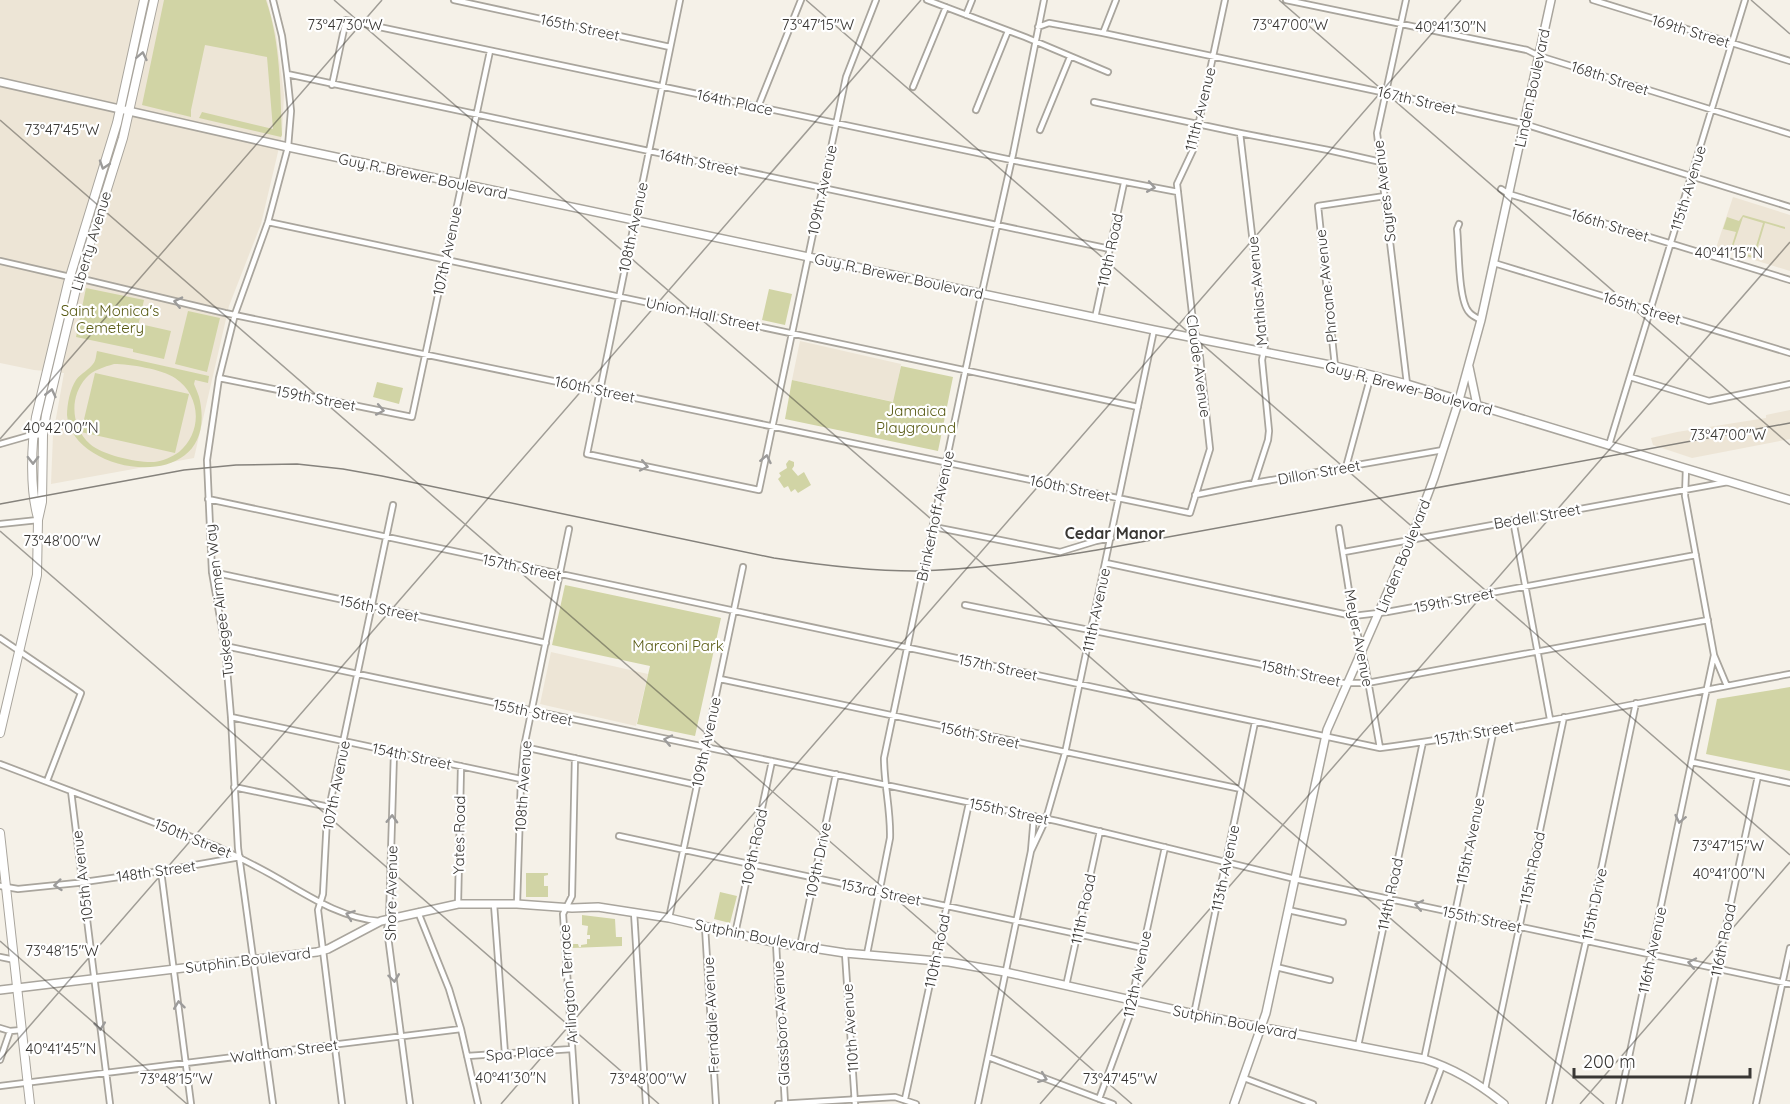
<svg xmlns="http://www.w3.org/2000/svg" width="1790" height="1104" viewBox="0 0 1790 1104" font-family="Quicksand,sans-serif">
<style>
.built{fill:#ede5d6}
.green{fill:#d1d4a5;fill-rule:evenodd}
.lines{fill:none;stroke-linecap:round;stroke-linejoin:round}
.street-casing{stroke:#a9a59d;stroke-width:8}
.secondary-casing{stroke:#a9a59d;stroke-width:10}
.primary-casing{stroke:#a9a59d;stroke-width:10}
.street{stroke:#fff;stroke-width:4.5}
.secondary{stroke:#fff;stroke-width:7}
.primary{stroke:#fff;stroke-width:8}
.rail{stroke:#85827c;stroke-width:1.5}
.oneway{stroke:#9c9b9a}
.ticks{fill:none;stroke:#393734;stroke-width:1.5;stroke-opacity:0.45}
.labels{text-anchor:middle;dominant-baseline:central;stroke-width:4.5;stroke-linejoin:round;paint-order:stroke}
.street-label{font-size:15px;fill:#393734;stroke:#fff}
.park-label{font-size:15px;fill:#575912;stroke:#fff}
.neighbourhood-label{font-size:16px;font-weight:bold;fill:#393734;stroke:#fff}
.ticks-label{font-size:15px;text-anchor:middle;fill:#393734;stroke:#fff;stroke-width:4.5;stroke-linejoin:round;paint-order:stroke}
</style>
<rect width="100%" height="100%" fill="#f5f1e8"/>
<path class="built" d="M0,0H267L276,35L284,95L282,135L261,224L229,306L194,458L51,484L53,435L64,373L34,370L0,363Z
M1733,197L1790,215V271L1716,248Z
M800,341L901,364L894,402L792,380Z
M1790,410V439L1692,458L1653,445L1651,438L1677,432L1766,418V415Z
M551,652L648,674L636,726L540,704Z"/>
<path class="green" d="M164,0H266C281,44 280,90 282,135L281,137L199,118L202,112L273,129L267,57L205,45L191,110V117L142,105Z
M1743,215L1785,227V229L1765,223L1755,256L1753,258L1732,252L1731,248L1736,232L1723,229L1727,217L1739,221ZM1743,217L1763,223L1753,256L1732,250Z
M86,288L144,300L136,335L140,324L171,331L164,359L133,352V349L76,337Z
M769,289L792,294L785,325L762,320Z
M188,311L220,318L207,372L175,364Z
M97,351L209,376L208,383L195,380L194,384C196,389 199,395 200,401C219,498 71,476 67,415C67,404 70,389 76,380C81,373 89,370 93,364C96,361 96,355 97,351ZM114,364C130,364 161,369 175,378C201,395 203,432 179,452C172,457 163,461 154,462C138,463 102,455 90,444C71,427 69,397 86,378C93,370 104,367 114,364Z
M901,366L953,377L938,451L785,419L792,380L893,402Z
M95,373L189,394L175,453L81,432Z
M377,382L403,388L399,404L373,397Z
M789,460L794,462V466L792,469L798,476L804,472L811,485L798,493L795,489L791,492L788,486L784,488L778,479L781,476L779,473L787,468L786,464Z
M565,585L721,618L695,736L637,724L650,666L552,645Z
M1790,687V771L1706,754L1717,699Z
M526,873H548V875L544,876V886H548V897H526Z
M720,892L737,896L730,923L714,919Z
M582,915L615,919L616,937H622V946L572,948V944H578L579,947H581V945L587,944V939H590V935H587L588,926L582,925Z"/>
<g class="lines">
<defs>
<path id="street" d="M454,0L670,47
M680,0L587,454L759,490L846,77L876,0
M927,0L1025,37L1108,72
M1286,0L1527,50L1539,56L1790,134
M1406,0L1377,133L1407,384
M1593,0L1790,61
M966,15L972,0
M1038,27L1049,23L1103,33L1386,93L1524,124L1790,207
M1103,33L1116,0
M287,74L1110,249
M332,85L346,20L1021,162L1178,192
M913,87L946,7
M1094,102L1240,133L1328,150L1381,162
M758,107L801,0
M976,110L1008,31
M1040,130L1070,57
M1240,133L1265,345L1262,360L1269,431L1268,440L1254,483
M1501,189L1509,194L1790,280
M268,222L1138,407
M1459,224L1457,229C1459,247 1458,300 1469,312C1472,316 1477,318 1481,320
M0,261L70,277
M1494,263L1790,353
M78,278L225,313L1190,513L1210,449L1198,339L1194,330L1177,184L1193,150L1225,0
M1095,318L1124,183
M1335,366L1318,206L1385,196
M1630,377L1709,401L1790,384
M219,378L412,417L490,51
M0,444L28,436L43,435
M1609,445L1745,0
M1346,467L1371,375
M1195,495L1254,483L1443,450
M208,499L1380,748C1517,730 1654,699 1790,674
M1513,520L1550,719
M0,524L38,520
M934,527L1060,552L1096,541L1111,538
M1339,528L1353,616L1365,664L1380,748
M1344,552L1728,482
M1106,563L1353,616L1387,612L1696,555
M212,572L546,643
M965,605L1259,664L1339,683H1367L1708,620
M0,638L81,693L47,781
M225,646L1057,821L1295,879L1790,984
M1714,655L1727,686
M720,679L1241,789
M231,717L521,779
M524,747L697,785
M394,752L389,920L387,929L410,1104
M575,758L572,896L563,914L576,1104
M1692,762L1790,783
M0,764L218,847C236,856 254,865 272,875C306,894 339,918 379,921
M234,787L329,807
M71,791L110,1104
M619,836L1143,948
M1031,851L1046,819L1065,753L1154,330
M161,871L191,1104
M0,886L18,889L77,883L161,871L240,857
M458,904L461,766
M494,904L505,1054
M517,904L521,779L524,747L569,529
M1288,910L1343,922
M418,912L449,989L461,1029L478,1104
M634,912L646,1104
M669,918L743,567
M705,927L716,1104
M735,934L772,761
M776,943L785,1104
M800,946L836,774
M845,953L855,1104
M867,954L890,838C891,811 884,785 884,758L980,301L1013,154L1044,0
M0,957L15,960
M1276,967L1330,980
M1066,986L1100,831
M1194,1014L1255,722
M0,1028L10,1031L22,1030
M1358,1046L1423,742
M467,1056L572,1049
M988,1057L1113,1104
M1424,1059L1494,729
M0,1060L10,1031
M1244,1078L1313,1104
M0,1086L461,1029
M1485,1089L1564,717
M905,1099L969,803
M1099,1099L1132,1009L1134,989L1165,847
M273,1104L238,848L231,717L225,646L212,572L207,460L219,378L235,314L268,222L288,147L291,111L287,74L282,36L273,0
M342,1104L318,910L323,894L327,818L393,505
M778,1104L895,1097L916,1104
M978,1104L1031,851L1034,816
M1428,1104L1442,1066
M1549,1104L1586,941L1636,703
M1619,1104L1714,655L1685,496L1686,468
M1688,1104L1758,776
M1756,1104L1790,948"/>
<path id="secondary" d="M0,82L288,147L1154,330L1335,366L1407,384L1790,500
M1469,367L1477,405
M0,990L317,952L328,949L381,921L458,904H517L572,908L598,907L669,918L776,943L800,946L845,953L949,962L1005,972L1194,1014L1424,1059C1453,1068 1481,1085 1504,1104
M1234,1104L1266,1013L1327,730L1411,539L1434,478L1459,400L1481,320L1551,0"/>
<path id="primary" d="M38,518C30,490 31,446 36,417L68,283L117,123L144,0
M0,733L37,575L38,520L42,502L43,435L46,415L77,285L123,138L154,0
M0,833L30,1104"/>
</defs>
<use href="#street" class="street-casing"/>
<use href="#secondary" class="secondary-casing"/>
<use href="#primary" class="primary-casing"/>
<use href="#street" class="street"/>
<use href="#secondary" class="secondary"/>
<use href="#primary" class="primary"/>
<path class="rail" d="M0,504L184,470L236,465L297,464L343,469L382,476L774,558C820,565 868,571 915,571C976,570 1036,560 1097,550L1790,423"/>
</g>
<defs><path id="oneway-chevron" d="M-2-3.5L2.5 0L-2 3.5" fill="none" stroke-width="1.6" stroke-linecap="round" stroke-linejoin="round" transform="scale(1.5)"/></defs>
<g class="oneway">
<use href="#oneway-chevron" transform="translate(142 56) rotate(-78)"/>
<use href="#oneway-chevron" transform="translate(104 165) rotate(108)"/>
<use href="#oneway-chevron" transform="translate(1151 187) rotate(10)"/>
<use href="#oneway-chevron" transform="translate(178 302) rotate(-167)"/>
<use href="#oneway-chevron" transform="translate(51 393) rotate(-77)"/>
<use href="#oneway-chevron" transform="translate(380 410) rotate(11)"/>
<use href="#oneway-chevron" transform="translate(766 459) rotate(-78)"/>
<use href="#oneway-chevron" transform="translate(33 460) rotate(90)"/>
<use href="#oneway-chevron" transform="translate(644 466) rotate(12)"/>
<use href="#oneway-chevron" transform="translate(668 740) rotate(-168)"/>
<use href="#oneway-chevron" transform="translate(392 819) rotate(-88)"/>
<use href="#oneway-chevron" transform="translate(1680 819) rotate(102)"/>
<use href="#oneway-chevron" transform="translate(58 885) rotate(174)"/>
<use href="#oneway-chevron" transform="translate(1419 905) rotate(-168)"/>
<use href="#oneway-chevron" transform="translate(350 915) rotate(-160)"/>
<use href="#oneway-chevron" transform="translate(1692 963) rotate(-168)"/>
<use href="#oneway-chevron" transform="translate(394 978) rotate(83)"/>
<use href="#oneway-chevron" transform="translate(179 1005) rotate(-97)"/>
<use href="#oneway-chevron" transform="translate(100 1026) rotate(84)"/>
<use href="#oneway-chevron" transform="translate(1043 1078) rotate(21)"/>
</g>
<path class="ticks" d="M334,0L1604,1104M806,0L1790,855M1279,0L1790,445M1751,0L1790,34M0,120L1132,1104M0,439L382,0M0,531L659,1104M0,941L187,1104M0,1060L921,0M501,1104L1461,0M1040,1104L1790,242M1580,1104L1790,862"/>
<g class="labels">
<g class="street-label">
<text transform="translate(580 27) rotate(12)">165th Street</text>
<text transform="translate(1691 31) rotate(17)">169th Street</text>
<text transform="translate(1610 78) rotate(18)">168th Street</text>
<text transform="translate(1532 88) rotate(-78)">Linden Boulevard</text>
<text transform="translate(1417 100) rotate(13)">167th Street</text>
<text transform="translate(735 102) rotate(12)">164th Place</text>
<text transform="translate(1200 109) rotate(-76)">111th Avenue</text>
<text transform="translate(699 162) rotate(12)">164th Street</text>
<text transform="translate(423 176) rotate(12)">Guy R. Brewer Boulevard</text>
<text transform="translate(1688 188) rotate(-73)">115th Avenue</text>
<text transform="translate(822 190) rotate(-78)">109th Avenue</text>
<text transform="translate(1384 191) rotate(-97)">Sayres Avenue</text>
<text transform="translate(1610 225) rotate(17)">166th Street</text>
<text transform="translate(633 227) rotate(-78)">108th Avenue</text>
<text transform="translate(91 241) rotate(-73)">Liberty Avenue</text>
<text transform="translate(1110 250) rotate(-78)">110th Road</text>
<text transform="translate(447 251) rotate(-78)">107th Avenue</text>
<text transform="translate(899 276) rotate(12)">Guy R. Brewer Boulevard</text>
<text transform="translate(1326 286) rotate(-96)">Phroane Avenue</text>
<text transform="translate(1257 291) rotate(-95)">Mathias Avenue</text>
<text transform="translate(1642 308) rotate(17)">165th Street</text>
<text transform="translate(703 314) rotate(12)">Union Hall Street</text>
<text transform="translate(1199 366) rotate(82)">Claude Avenue</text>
<text transform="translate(1409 388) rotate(15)">Guy R. Brewer Boulevard</text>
<text transform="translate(595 389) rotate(12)">160th Street</text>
<text transform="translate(316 398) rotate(11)">159th Street</text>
<text transform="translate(1319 472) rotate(-10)">Dillon Street</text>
<text transform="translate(1070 488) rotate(12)">160th Street</text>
<text transform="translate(935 516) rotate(-78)">Brinkerhoff Avenue</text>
<text transform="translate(1537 516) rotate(-10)">Bedell Street</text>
<text transform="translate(1403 556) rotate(-68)">Linden Boulevard</text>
<text transform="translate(522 567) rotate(12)">157th Street</text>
<text transform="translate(1454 600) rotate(-11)">159th Street</text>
<text transform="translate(219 601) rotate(-97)">Tuskegee Airmen Way</text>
<text transform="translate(379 608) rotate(12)">156th Street</text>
<text transform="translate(1096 610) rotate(-78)">111th Avenue</text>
<text transform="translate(1359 638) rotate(79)">Meyer Avenue</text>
<text transform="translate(998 667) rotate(12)">157th Street</text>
<text transform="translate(1301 673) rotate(12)">158th Street</text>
<text transform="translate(533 712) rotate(12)">155th Street</text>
<text transform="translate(1474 733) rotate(-10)">157th Street</text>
<text transform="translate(980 735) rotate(12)">156th Street</text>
<text transform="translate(706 742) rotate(-78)">109th Avenue</text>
<text transform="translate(412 756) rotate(12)">154th Street</text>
<text transform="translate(336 785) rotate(-79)">107th Avenue</text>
<text transform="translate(523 786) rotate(-86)">108th Avenue</text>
<text transform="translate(1009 811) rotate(12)">155th Street</text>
<text transform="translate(459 835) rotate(-89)">Yates Road</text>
<text transform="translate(193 838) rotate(22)">150th Street</text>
<text transform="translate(1470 841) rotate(-78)">115th Avenue</text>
<text transform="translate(754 847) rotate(-78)">109th Road</text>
<text transform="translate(818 860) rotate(-78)">109th Drive</text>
<text transform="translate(1225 868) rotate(-78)">113th Avenue</text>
<text transform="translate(1532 868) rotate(-78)">115th Road</text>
<text transform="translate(156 871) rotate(-8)">148th Street</text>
<text transform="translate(82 876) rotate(-97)">105th Avenue</text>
<text transform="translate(881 892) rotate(12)">153rd Street</text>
<text transform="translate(391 893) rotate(-89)">Shore Avenue</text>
<text transform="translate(1390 894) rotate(-78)">114th Road</text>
<text transform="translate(1594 904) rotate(-78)">115th Drive</text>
<text transform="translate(1083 909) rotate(-78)">111th Road</text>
<text transform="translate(1482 919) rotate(12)">155th Street</text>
<text transform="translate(757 936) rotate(11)">Sutphin Boulevard</text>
<text transform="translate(1723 940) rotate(-78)">116th Road</text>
<text transform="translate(1652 950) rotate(-78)">116th Avenue</text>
<text transform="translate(937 951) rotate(-78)">110th Road</text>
<text transform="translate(248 960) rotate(-7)">Sutphin Boulevard</text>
<text transform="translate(1137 974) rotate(-78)">112th Avenue</text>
<text transform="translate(568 984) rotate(-94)">Arlington Terrace</text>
<text transform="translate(711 1015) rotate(-93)">Ferndale Avenue</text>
<text transform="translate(1235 1022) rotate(11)">Sutphin Boulevard</text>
<text transform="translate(781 1023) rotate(-93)">Glassboro Avenue</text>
<text transform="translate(850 1028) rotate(-94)">110th Avenue</text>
<text transform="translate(284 1051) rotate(-7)">Waltham Street</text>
<text transform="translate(520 1053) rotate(-4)">Spa Place</text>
</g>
<g class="park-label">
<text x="110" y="310">Saint Monica's<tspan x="110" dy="17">Cemetery</tspan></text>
<text x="916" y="410">Jamaica<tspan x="916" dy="17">Playground</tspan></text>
<text x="678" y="645">Marconi Park</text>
</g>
<g class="neighbourhood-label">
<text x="1115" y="533">Cedar Manor</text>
</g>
</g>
<g class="ticks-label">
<text x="345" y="30">73°47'30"W</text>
<text x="818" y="30">73°47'15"W</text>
<text x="1290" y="30">73°47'00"W</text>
<text x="1451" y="32">40°41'30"N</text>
<text x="62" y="135">73°47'45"W</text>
<text x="1729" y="258">40°41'15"N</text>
<text x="61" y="433">40°42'00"N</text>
<text x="1728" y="440">73°47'00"W</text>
<text x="62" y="546">73°48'00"W</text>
<text x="1728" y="851">73°47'15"W</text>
<text x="1729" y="879">40°41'00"N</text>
<text x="62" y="956">73°48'15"W</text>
<text x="61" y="1054">40°41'45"N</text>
<text x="511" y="1083">40°41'30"N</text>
<text x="176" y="1084">73°48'15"W</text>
<text x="648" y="1084">73°48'00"W</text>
<text x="1120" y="1084">73°47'45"W</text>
</g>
<path d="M1574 1068v9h176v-9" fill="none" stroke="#393734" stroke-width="3"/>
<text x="1583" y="1068" font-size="18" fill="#393734" stroke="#ffffff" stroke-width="4.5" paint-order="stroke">200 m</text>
</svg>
